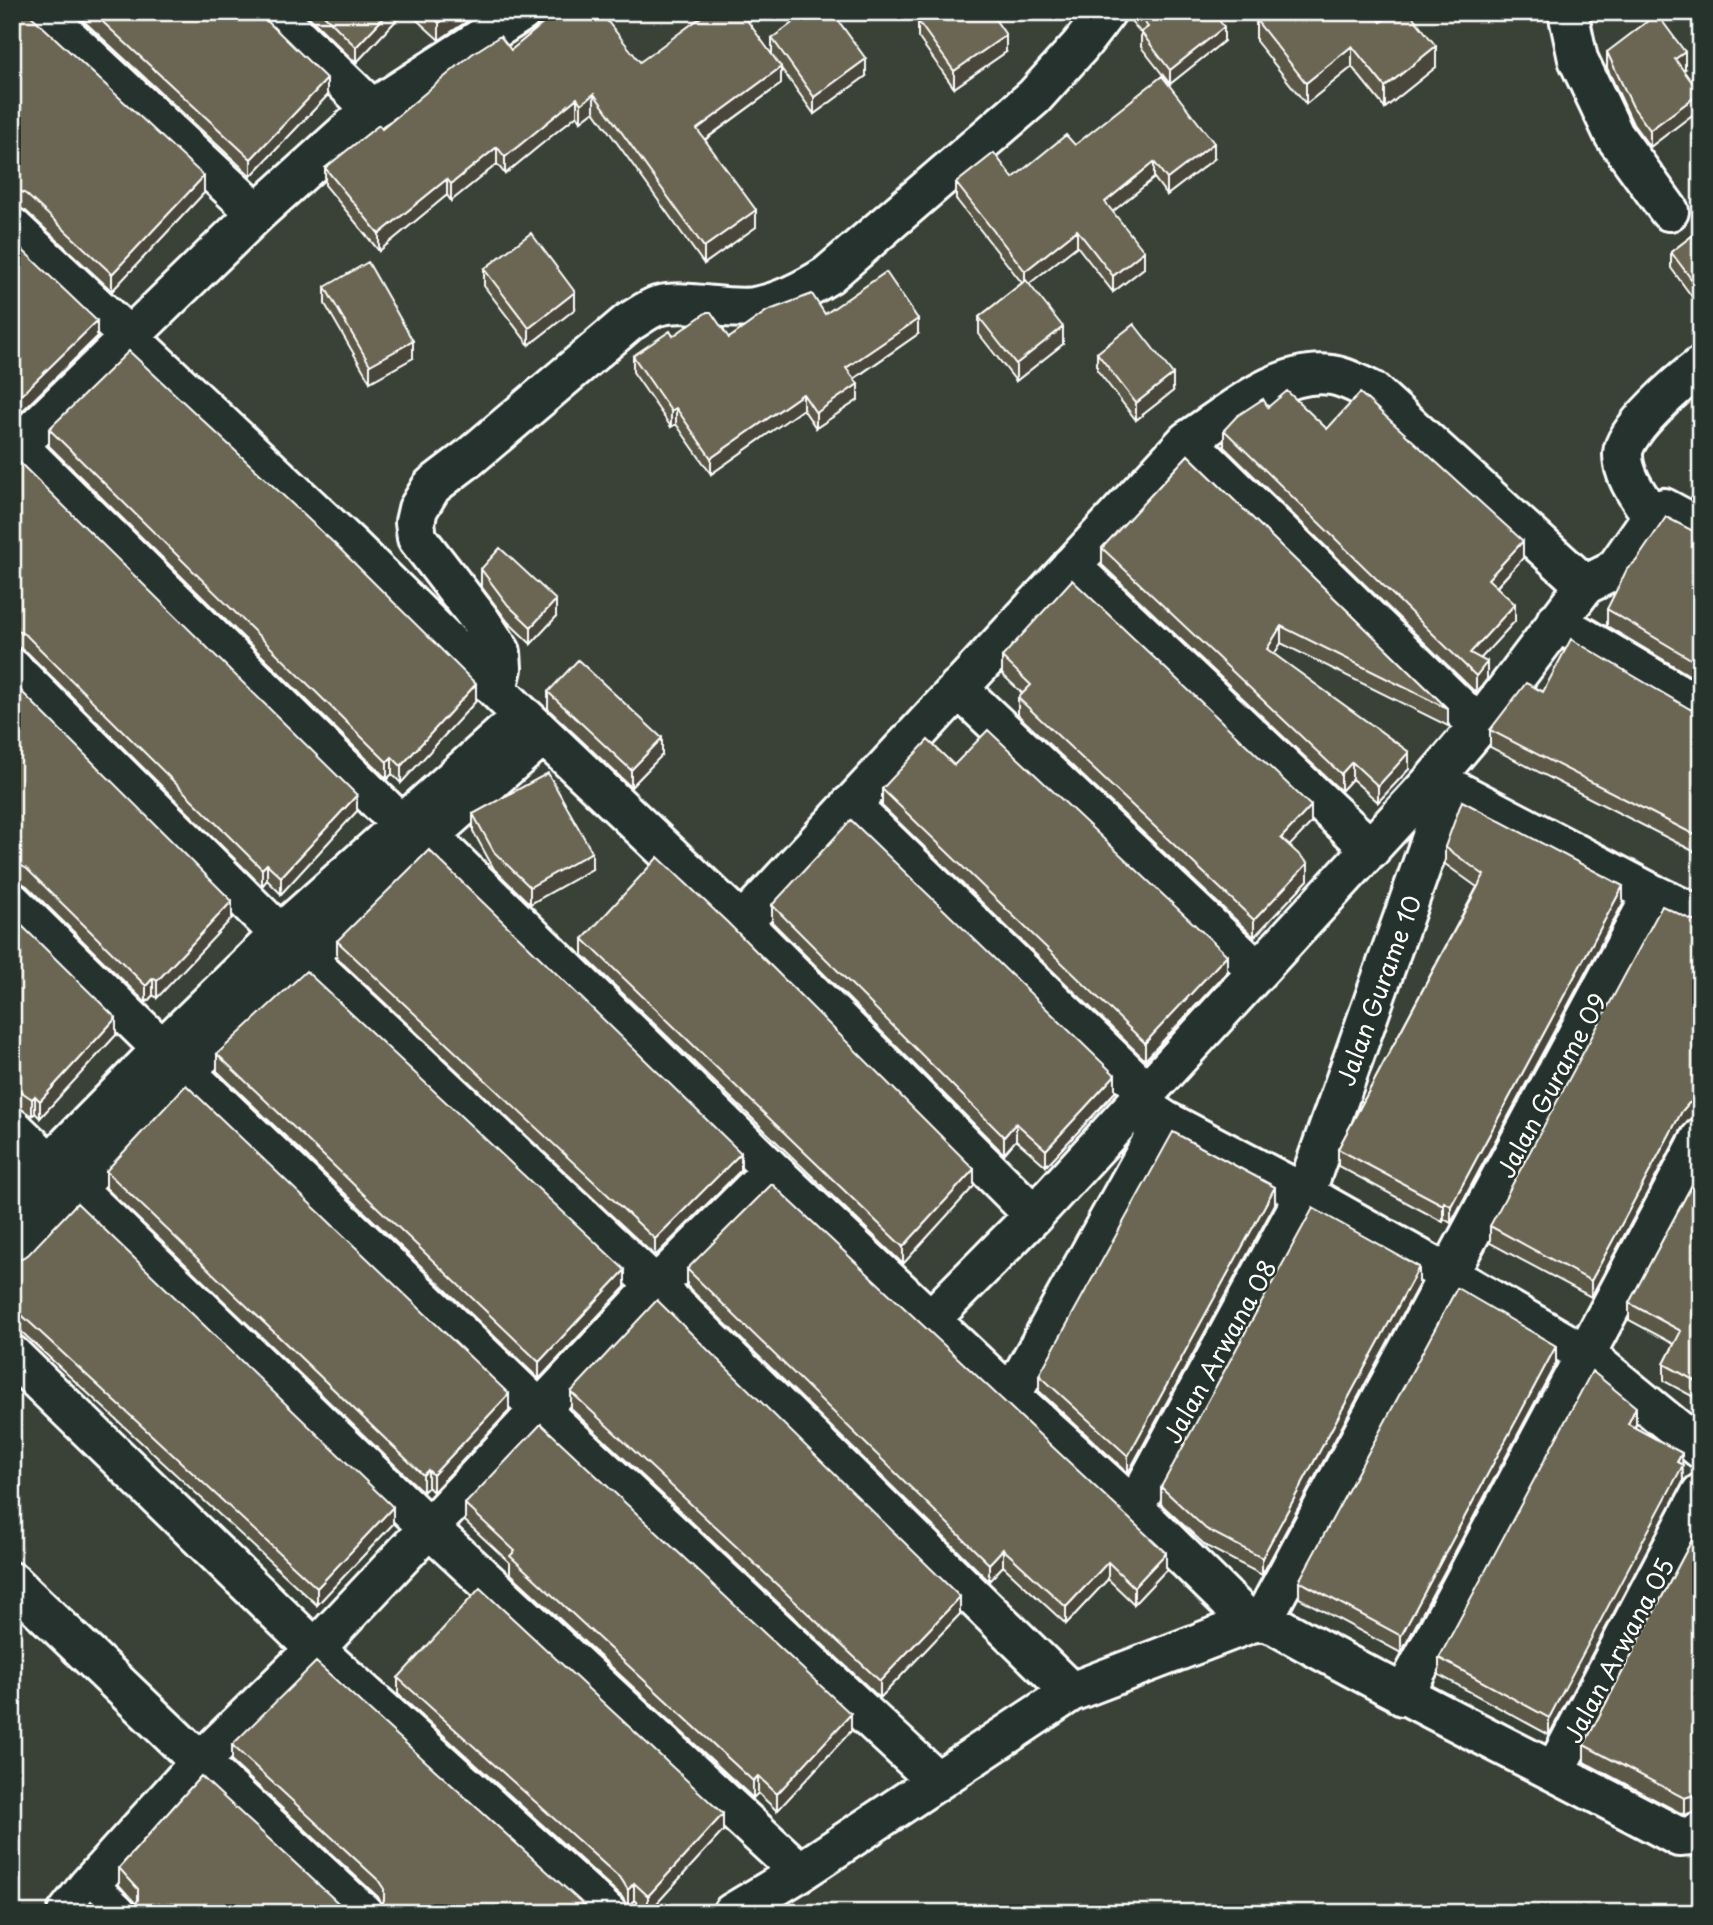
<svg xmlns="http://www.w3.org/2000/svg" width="1713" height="1925" viewBox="0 0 1713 1925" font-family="'Playpen Sans',sans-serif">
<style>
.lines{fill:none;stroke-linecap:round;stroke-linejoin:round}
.minor-casing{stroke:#fff;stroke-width:44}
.minor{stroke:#26332d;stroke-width:38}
.wall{fill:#5b5847;stroke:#fff;stroke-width:2}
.shaded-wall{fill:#4a473a;stroke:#fff;stroke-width:2}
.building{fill:#6a6653;stroke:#fff;stroke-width:2}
.labels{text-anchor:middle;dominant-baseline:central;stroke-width:5;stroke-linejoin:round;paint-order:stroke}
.street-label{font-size:24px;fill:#fff;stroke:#26332d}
</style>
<rect width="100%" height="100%" fill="#3a4238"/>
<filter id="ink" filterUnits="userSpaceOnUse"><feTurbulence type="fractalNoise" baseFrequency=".0143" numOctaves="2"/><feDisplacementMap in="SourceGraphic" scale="14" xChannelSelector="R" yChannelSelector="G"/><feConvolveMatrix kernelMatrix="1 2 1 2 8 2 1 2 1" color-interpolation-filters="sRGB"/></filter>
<g filter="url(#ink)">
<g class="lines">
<defs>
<path id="minor" d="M41,12L257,213
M272,12L372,109
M1568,12L1578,59L1614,135L1669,211
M12,227L351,546L523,716L280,934L162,1049L12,1202
M12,440L401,824
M1187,441L1479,726
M12,451L257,213L372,109L522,12
M1652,516C1640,498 1622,476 1623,453C1625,429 1681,381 1701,366
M1071,566L1371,849
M1556,621L1701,707
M12,668L280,934L656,1286L1071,1692
M958,688L1258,971
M497,690L502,668L501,652L480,620L417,538L415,522L418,509L432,486L470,457L629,322C638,317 648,309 657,306C688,298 722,311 754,307C780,303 806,289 828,275L1034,97L1080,46L1106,12
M525,717L742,923L1034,1215
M1434,779L1653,894L1701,917
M850,805L1147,1092
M429,836L772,1170L1011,1396L1134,1508L1251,1623
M12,902L162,1049
M742,923L1187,441C1227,415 1280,367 1332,375C1346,377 1359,385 1372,391L1585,585
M185,1071L541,1411L937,1781
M1138,1103L1164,1120L1305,1194L1449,1275L1585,1354L1701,1449
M12,1127L429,1528L800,1872
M12,1257L185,1071L306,958L429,836L543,735
M930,1320L1034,1215L1434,779L1479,726L1585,585L1609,573L1618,565L1655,512L1664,508L1701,528
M12,1355L315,1649L607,1913
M1011,1396L1164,1120
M1134,1508L1305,1194L1450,786
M12,1582L200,1762L363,1913
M1262,1621L1653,894
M1403,1696L1701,1138
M1555,1770L1701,1493
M88,1886L117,1913
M67,1913L88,1886L200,1762L315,1649L656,1286L772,1170
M732,1913L800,1872L1071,1692L1251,1623L1262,1621L1275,1625C1408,1700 1545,1765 1679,1837L1691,1836L1701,1831"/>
</defs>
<use href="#minor" class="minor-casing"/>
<use href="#minor" class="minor"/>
</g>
<path class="wall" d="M12,12L204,193L112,291L26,211L16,206H12Z
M74,12H258L327,96L251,176Z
M304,12H404L356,63Z
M408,12H472V18L439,40Z
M1127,12H1213L1224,41L1170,84L1141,47V33L1127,16Z
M1256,20L1381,22L1436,67L1385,108L1352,67L1306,104L1256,41Z
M918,21L1006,52L954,88L918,37Z
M772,38L866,76L814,114L781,68V84L705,140L756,227L704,264L594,111L581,121L577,115L505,174L497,164L451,201L447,195L379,251L325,185V168L382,129L511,50L640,62L772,54Z
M1607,52L1685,69L1683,70L1700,109L1650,147L1633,124L1607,68Z
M1075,145L1214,159L1167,195L1154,178L1112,212L1144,268L1113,292L1077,246L1029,283L1063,344L1016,381L979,334V317L1022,283L956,199V183L1013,178Z
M1701,229V309L1671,268V252Z
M12,240L97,337L14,419H12Z
M484,269L575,309L529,345L484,286Z
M325,287L413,358L370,382L325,304Z
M825,314L918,334L854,379L858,400L816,428L803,409L711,474L676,424L671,427L633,372V356L673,336L729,338Z
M1097,353L1173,391L1136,420L1097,370Z
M1268,407L1327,429L1523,558L1497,587L1515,621L1480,659L1487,679L1476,693L1224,447V430Z
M49,429L476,701L401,783L392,774L387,779L49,446Z
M12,455L357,811L281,894L267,880L262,886L27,652L17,647H12Z
M1188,455L1448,709V726L1281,643L1274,654L1409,769L1378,802L1352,779L1341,791L1102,565V548Z
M1701,535V682L1607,626V609Z
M481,569L556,617L531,644L508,622L481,586Z
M1002,657L1311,823L1289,846L1308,880L1254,937L1018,715V698L1022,693L1002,674Z
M12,682L232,918L157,998L153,995L146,1003L27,886L18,881H12Z
M548,692L662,755L631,787L548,709Z
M1543,692L1690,709L1701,712V855L1490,747V730Z
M954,765L1227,972L1145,1060L882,806V789Z
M473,814L592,869L530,904L494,869L473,831Z
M1445,847L1623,903L1451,1223L1444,1219L1443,1222L1338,1166V1149L1477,887L1445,864Z
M772,905L1115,1092L1046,1166L1016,1140L1004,1154L772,922Z
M12,916L116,1035L40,1118L35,1113L32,1116L17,1106H12Z
M1692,920H1701V1117L1689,1120L1682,1128L1591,1297L1490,1243V1226Z
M583,939L974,1186L903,1264L583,955Z
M337,941L741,1170L655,1256L337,958Z
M217,1054L625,1287L539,1379L217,1071Z
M1701,1168V1401L1664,1381V1364L1674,1344L1629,1320V1303Z
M106,1171L509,1411L433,1492L428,1487L423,1492L106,1188Z
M1275,1204L1128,1473L1039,1391V1375Z
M12,1264L393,1524L317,1605L12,1323Z
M687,1269L1166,1570L1134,1604L1108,1579L1066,1624L1003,1566L989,1581L687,1286Z
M1419,1284L1262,1575L1206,1546L1161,1504V1487Z
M1556,1363L1401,1653L1299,1598V1581Z
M571,1392L960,1614L880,1698L571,1409Z
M1636,1424L1635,1428L1682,1464L1683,1482L1549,1735L1439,1675V1658Z
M465,1504L851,1731L777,1811L758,1793L753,1798L510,1573V1563L465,1521Z
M1701,1523L1684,1815L1584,1762V1745Z
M398,1678L723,1831L648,1913L634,1900L628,1907L622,1897L398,1694Z
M232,1745L593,1913L379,1911L382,1904L378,1897L232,1762Z
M201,1776L133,1910L136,1904L119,1885V1868Z"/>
<path class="shaded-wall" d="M389,12H404L356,63V47Z
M455,12H472V18L439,40V23Z
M1224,27V41L1170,84V70Z
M1006,35V52L954,88V71Z
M1352,46V67L1306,104V83Z
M1436,46V67L1385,108V87Z
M1685,52V69L1675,76V59Z
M866,59V76L814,114V97Z
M781,67V84L697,145V129Z
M327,79V96L251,176V159Z
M1700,93V109L1650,147V130Z
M594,94V111L581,121V104Z
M577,98V115L505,174V157Z
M1214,143V159L1167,195V179Z
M497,147V164L451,201V184Z
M1154,162V178L1105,218V202Z
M204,176V193L112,291V274Z
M447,179V195L379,251V234Z
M756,210V227L704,264V247Z
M1077,230V246L1025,287V271Z
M1144,251V268L1113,292V276Z
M575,292V309L529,345V328Z
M918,319V334L846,384V368Z
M97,321V337L14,419V402Z
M1063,327V344L1016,381V364Z
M413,341V358L370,382V365Z
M1173,374V391L1136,420V403Z
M858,384V400L816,428V413Z
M803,394V409L711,474V458Z
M676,408V424L671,427V411Z
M1523,541V558L1488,596V579Z
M556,600V617L531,644V627Z
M1515,604V621L1470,670V653Z
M1281,626V643L1267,666V649Z
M1487,662V679L1476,693V676Z
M476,684V701L401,783V766Z
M662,738V755L631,787V770Z
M1409,752V769L1378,802V786Z
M392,757V774L387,779V762Z
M1352,762V779L1341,791V774Z
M357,795V811L281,894V877Z
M1311,806V823L1281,855V838Z
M592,852V869L530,904V887Z
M1308,863V880L1254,937V920Z
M267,864V880L262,886V869Z
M1623,886V903L1451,1223V1206Z
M232,901V918L157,998V981Z
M1227,955V972L1145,1060V1043Z
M153,978V995L146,1003V986Z
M116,1018V1035L40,1118V1101Z
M1115,1075V1092L1046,1166V1150Z
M35,1096V1113L32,1116V1099Z
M1700,1099V1116L1689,1120L1682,1128L1591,1297V1281L1682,1111L1689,1103Z
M1016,1123V1140L1004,1154V1137Z
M741,1153V1170L655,1256V1239Z
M974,1169V1186L903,1264V1247Z
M1275,1187V1204L1128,1473V1456Z
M1444,1202V1219L1443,1222V1205Z
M1419,1267V1284L1262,1575V1558Z
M625,1270V1287L539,1379V1362Z
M1556,1346V1363L1401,1653V1636Z
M509,1394V1411L433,1492V1475Z
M1636,1407V1424L1628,1441V1424Z
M1682,1453L1683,1482L1549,1735V1718Z
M428,1470V1487L423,1492V1475Z
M393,1507V1524L317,1605V1588Z
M1003,1549V1566L989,1581V1564Z
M1166,1553V1570L1134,1604V1587Z
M1108,1562V1579L1066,1624V1607Z
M960,1597V1614L880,1698V1681Z
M851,1714V1731L777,1811V1794Z
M758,1776V1793L753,1798V1781Z
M1701,1793V1809L1684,1815V1798Z
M723,1814V1831L648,1913V1896Z
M634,1883V1900L628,1907V1890Z"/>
<path class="building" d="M12,12H27L204,176L112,274L26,194L16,189H12Z
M92,12H258L327,79L251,159Z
M321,12H389L356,47Z
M427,12H455L439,23Z
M557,12H600L640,62L708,12H741L781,67L697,129L756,210L704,247L594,94L581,104L577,98L505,157L497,147L451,184L447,179L379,234L325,168L379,125L382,129L472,54L500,36L511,50Z
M807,12H832L866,59L814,97L772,38Z
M929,12H990L1006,35L954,71L918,21Z
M1136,12H1213L1224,27L1170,70L1141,32L1148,27Z
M1265,12H1373L1381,22L1393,12H1409L1436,46L1385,87L1352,46L1306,83L1256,20Z
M1657,14L1685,52L1675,59L1700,93L1650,130L1633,107L1607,52Z
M1162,76L1214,143L1167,179L1154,162L1105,202L1144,251L1113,276L1077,230L1025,271L956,183L994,153L1013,178L1066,135L1075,145Z
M1701,229V292L1671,252Z
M531,233L575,292L529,328L484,269Z
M12,240L97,321L14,402H12Z
M368,262L413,341L370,365L325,287Z
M886,272L918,319L846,368L858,384L816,413L803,394L711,458L676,408L671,411L633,356L670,331L673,336L707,312H711L729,338L767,311L812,294L825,314Z
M1026,280L1063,327L1016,364L979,317Z
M1134,324L1173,374L1136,403L1097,353Z
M129,351L336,545L476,684L401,766L392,757L387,762L49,429Z
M1287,391L1327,429L1360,393L1523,541L1488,579L1515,604L1470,653L1487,662L1476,676L1224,430L1237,416L1263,399L1268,407Z
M12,455L357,795L281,877L267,864L262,869L27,636L17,630H12Z
M1188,455L1448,709L1281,626L1267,649L1409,752L1378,786L1352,762L1341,774L1102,548Z
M1666,517L1701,535V665L1607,609L1627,569L1636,561Z
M500,548L556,600L531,627L508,605L481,569Z
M1072,580L1311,806L1281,838L1308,863L1254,920L1018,698L1031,685L1002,657Z
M1571,639L1690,709L1701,712V838L1490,730L1526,683L1543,692Z
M578,660L662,738L631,770L548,692Z
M12,682L232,901L157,981L153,978L146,986L27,869L18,864H12Z
M988,730L1227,955L1145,1043L882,789L928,740L954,765Z
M548,773L592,852L530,887L494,852L473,814Z
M1462,801L1623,886L1451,1206L1444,1202L1443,1205L1338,1149L1484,875L1445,847Z
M851,820L1115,1075L1046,1150L1016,1123L1004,1137L772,905Z
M429,850L741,1153L655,1239L337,941Z
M658,857L727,922L974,1169L903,1247L583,939Z
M1662,906L1692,920H1701V1100L1689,1103L1682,1111L1591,1281L1490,1226Z
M12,916L116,1018L40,1101L35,1096L32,1099L17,1089H12Z
M306,971L625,1270L539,1362L217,1054Z
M186,1085L509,1394L433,1475L428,1470L423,1475L106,1171Z
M1173,1132L1275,1187L1128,1456L1039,1375Z
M1701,1168V1384L1664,1364L1681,1331L1629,1303Z
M772,1184L1166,1553L1134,1587L1108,1562L1066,1607L1003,1549L989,1564L687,1269Z
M77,1203L393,1507L317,1588L12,1306V1264L15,1261L28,1255Z
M1313,1208L1419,1267L1262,1558L1206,1529L1161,1487Z
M1457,1288L1556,1346L1401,1636L1299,1581Z
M657,1300L960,1597L880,1681L571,1392Z
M1592,1371L1636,1407L1628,1424L1682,1453L1677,1462L1683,1465L1549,1718L1439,1658Z
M541,1424L851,1714L777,1794L758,1776L753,1781L510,1556L515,1551L465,1504Z
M1701,1523V1793L1684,1798L1584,1745Z
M480,1588L723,1814L648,1896L634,1883L628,1890L622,1880L398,1678Z
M316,1662L592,1912L593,1913H376L379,1911L384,1900V1889L378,1880L232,1745Z
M201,1776L348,1912L349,1913H130L133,1910L138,1900V1889L119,1868Z
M91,1901L103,1913H79L84,1910Z"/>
</g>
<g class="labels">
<g class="street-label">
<text transform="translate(1378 990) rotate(-70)">Jalan Gurame 10</text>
<text transform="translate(1551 1085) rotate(-62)">Jalan Gurame 09</text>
<text transform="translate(1219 1351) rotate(-61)">Jalan Arwana 08</text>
<text transform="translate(1618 1650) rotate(-62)">Jalan Arwana 05</text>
</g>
</g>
<rect width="1713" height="1925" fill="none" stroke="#26332d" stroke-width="42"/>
<rect x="21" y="21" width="1671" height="1883" fill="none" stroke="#fff" stroke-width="2.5" filter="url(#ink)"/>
</svg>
